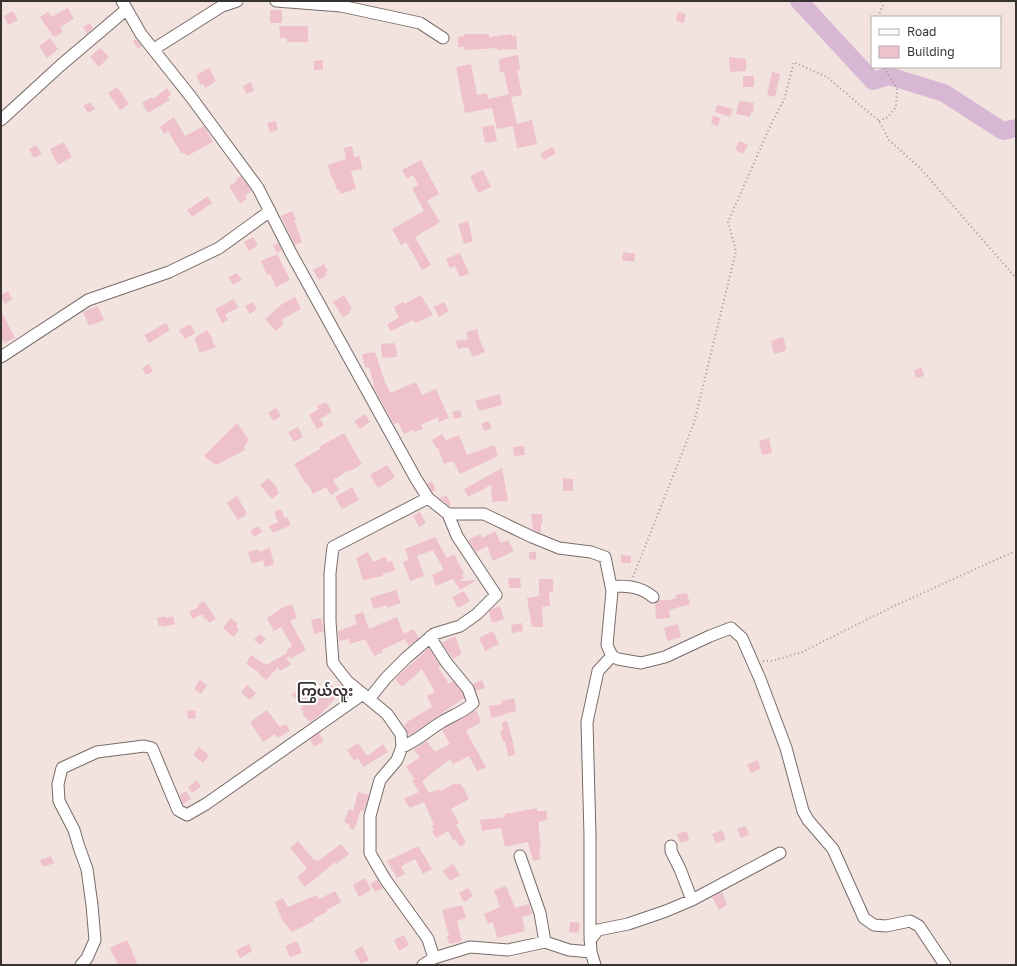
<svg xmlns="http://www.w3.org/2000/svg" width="1017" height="966" viewBox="0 0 1017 966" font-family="'Golos Text','Noto Sans Myanmar',sans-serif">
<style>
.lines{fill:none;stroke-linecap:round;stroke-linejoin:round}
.river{stroke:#d8b7d4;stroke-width:18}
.building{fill:#eec1cd}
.minor-casing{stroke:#796b68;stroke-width:13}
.path{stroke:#a39794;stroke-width:2;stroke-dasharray:1 3;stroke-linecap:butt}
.minor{stroke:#fff;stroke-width:11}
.labels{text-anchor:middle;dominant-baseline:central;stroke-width:4;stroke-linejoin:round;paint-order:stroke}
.quarter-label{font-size:14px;font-weight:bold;fill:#383230;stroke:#fff}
</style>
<rect width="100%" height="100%" fill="#f2e3df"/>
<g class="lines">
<path class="river" d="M799,1L873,81L889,76L944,93L1003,131L1016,128"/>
</g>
<path class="building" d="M68,8L74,19L60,27L63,32L54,37L40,17L48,12L52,17Z
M270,10H282V23H270Z
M13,11L18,20L8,25L4,16Z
M678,12L686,14L684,23L676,21Z
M90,23L93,28L87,34L83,27Z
M279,26H308V42H287V38H280Z
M464,34H489V37L512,34V36L516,35L517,49L497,50V48L465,50L464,47H458V37L464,36Z
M50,38L58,49L47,58L39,46Z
M136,39L142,46L138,49L133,41Z
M100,48L109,57L99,67L90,57Z
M518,55L520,70H517L522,95L511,97L517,124L532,120L537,144L517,148L513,126L497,129L492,108L465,113L456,67L471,64L477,95L487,93L488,99L509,94L504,72H500L499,59Z
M729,57L746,59V71L730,72Z
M323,60V70H314V61Z
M209,68L216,81L205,88L203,84L201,85L196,75Z
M772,72L780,74L775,97L767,95Z
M743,76H754V87H743Z
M251,82L254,91L246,94L243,86Z
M117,87L129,104L120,110L108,93Z
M167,88L171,94L168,97L170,100L148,113L142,103L152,97L153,99Z
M739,101L754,103L753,112H751L750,117L736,114Z
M90,102L95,109L88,113L83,106Z
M717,105L733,109L730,117L715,112Z
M713,115L720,118L718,126L711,124Z
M174,117L185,136L204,126L213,142L187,156L184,153L182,154L168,131L164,134L160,127Z
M276,121L278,130L270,132L267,123Z
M494,125L497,141L485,143L482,127Z
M739,141L748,145L743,154L735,150Z
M64,142L72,157L58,165L50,149Z
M36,145L42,154L34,158L29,149Z
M352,146L354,157L360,156L362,169L351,171L356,189L340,194L339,189L337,190L333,178H332L330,174L328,165L346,159L344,148Z
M552,147L556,153L544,160L540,154Z
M421,160L439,194L427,201L440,222L415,237L431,265L422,270L406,242L401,245L392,229L424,211L412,188L418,185L420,188L413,175L407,179L402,170Z
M483,170L491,187L478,193L470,176Z
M241,176L252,191L245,195L247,199L240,204L229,186L237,181L236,179Z
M208,196L212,203L192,217L187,210Z
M292,211L296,219L294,220L302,242L295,245L281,216Z
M468,221L473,241L464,244L458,224Z
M253,237L257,243V246L249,251L244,242Z
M278,243L282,250L277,253L273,246Z
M623,252L635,254L634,262L622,260Z
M460,253L469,274L460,277L455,266L450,268L446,259Z
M277,254L290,280L276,287L270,274L267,275L261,261Z
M324,264L328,271L325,272L327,275L319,280L313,270Z
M237,273L242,280L233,285L228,277Z
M8,291L12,299L5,304L1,295Z
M344,295L352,309L349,311L350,313L343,317L333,302Z
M421,295L433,315L415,323L413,320L391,331L387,324L399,318L394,307L403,302L404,304Z
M295,297L301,309L281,320L284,324L276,331L265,319L282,304Z
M234,299L238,308L225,314L228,320L222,323L215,309Z
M253,302L257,309L250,314L245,306Z
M444,302L449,311L439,317L434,307Z
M98,306L104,320L89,326L83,312Z
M1,311L15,338L4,343L1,337Z
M166,323L170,330L149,343L144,335Z
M190,324L195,333L185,339L179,330Z
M477,329L479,338L485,352L473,357L468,347L458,349L456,341L468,339L466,332Z
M207,330L213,340L212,341L216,347L200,353L194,338Z
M783,337L786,347L785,351L774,354L771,341Z
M394,343V345H396L397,357L382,358L381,344Z
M375,352L385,382L390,393L416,382L422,395L436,389L449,418L439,422L438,417L421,425L423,429L414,432L413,430L404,434L398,422L394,424L373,386L374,385L369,367L365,368L362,354Z
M149,364L153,371L146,375L142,368Z
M922,368L924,376L916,378L914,370Z
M500,394L502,405L479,411L475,401Z
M326,402L332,412L320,419L324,425L317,429L309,415L319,409L317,406Z
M276,408L281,416L274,421L268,413Z
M460,410L462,417L454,419L452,412Z
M365,414L370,422L360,429L354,421Z
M488,421L492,428L485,431L481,424Z
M237,423L249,440L244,447L245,450L216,465L204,456Z
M298,427L303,437L294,442L288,432Z
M344,433L362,464L350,471L349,470L333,480L339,490L331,495L326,487L313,494L307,483L306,484L294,464L320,449L319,447Z
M442,434L446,440L459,435L467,455L494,445L498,456L460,474L453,461L444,464L438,448L437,449L432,440Z
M769,438L772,453L762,455L759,441Z
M524,446L525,455L514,456L513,447Z
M387,465L395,477L378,488L370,475Z
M502,468L508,501L492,502L491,485L468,497L464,489Z
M269,478L278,489L277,490L279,493L272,499L260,485Z
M563,478L573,479V491H563Z
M432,481L436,490L432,492L427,484Z
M352,487L359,500L342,509L335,497Z
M447,495L451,505L449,506L440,498Z
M237,496L247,514L238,520L227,503Z
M281,509L285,518L287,517L291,525L273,533L269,526L278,522L274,512Z
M420,512L426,523L419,527L413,516Z
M531,514H542L543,523H541V533L533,530Z
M258,526L262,532L254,537L250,531Z
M495,531L501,543L508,540L514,551L493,561L487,546L476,552L468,540L480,534L482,538Z
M435,537L447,558L454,554L459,564L464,573L462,575L464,578L458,581L477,580L460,590L453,579L436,586L432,575L444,570L433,550L417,556L424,576L410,581L403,562L409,560L405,549Z
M270,548L274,564L265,567L263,560L252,564L248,552L258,549L259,552Z
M368,552L373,562L385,557L388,562L392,561L395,570L383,574V576L363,580L356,558Z
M529,552H536V560L529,559Z
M621,555L631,556V563H621Z
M508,578H520L521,588H509Z
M539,579H553V592H549L550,606L542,607L543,627H532L527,598L539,596Z
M396,590L401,603L387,608V605L374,609L370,598Z
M464,591L470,601L458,608L452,597Z
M687,593L690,604L669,610L670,618L656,619L655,604L659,600H671L676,598V595Z
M204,601L216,619L209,623L207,619L205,620L202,614L193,619L189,612L199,607L197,605Z
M292,604L297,618L290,621L306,650L290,659L289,656L286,659L292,664L280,671L278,667L266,680L259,674L260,673L246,664L251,655L266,665L287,653L286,651L291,647L292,646L281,627L274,631L267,618L282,608Z
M500,606L504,619L492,623L489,612L492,609Z
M363,612L369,629L397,617L404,634L413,629L419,638L409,646L405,639L382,650L383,652L374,656L365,639L350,644L349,639L339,641L338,631L357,624L354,615Z
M165,616V618L173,616L175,624L163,627V625L159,626L157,618Z
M231,618L238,624L236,627L239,630L234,637L223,628Z
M321,618L324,631L314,634L311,620Z
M522,623L523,631L512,633L511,625Z
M678,624L681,637L668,641L666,637L664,628Z
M493,631L499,644L485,651L479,638Z
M260,634L266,639L260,645L254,640Z
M455,636L462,654L453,659L442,643Z
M429,648L440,666L438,667L449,684L453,681L462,692L464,698L409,736L404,726L407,722L432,707L427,696L435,692L422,669L402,687L395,679Z
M200,680L207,685L201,694L195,690V687Z
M482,680L485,688L476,691L473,684Z
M329,682L336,689L342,691L320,715L310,722L302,714L304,712L300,709L303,706L292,695L301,687L310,698Z
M247,685L256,693L250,700L241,693Z
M514,698L516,711L504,714L505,715L491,718L489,706L502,704V701Z
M195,710L196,718L188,719L187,711Z
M267,710L280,727L286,724L290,731L277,738L275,734L263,742L250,722Z
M476,710L481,722L466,731L486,767L477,771L469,756L453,764L450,759L422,781L429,793L440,789L441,791L455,783L456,785L460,783L465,791L469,799L451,809L459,823L456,824L466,843L460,847L455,839L453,840L448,831L436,838L432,831L434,829L432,826L434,825L424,802L410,808L404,799L419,792L412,781L415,779L406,767L420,757L414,750L427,741L435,752L450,744L442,730L465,717Z
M507,721L513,742L515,755L508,756L505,741L503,742L500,731L503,730L502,722Z
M319,733L324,741L314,747L310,740Z
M358,743L367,756L383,744L388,752L363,767L358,758L354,761L347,750Z
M199,747L209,755L203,763L193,755Z
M757,760L761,768L751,773L747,765Z
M197,780L201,787L192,793L188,787Z
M186,791L191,799L183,804L179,795Z
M358,792L369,795L364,811L361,810L354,830L349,828L350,825L344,822L349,809L353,811Z
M537,808V811H547V820L538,822L541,848L539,849L541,859L533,861L528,842L505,847L501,828L482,831L480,820L505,817V814Z
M746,826L749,835L741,838L737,829Z
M722,830L726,839L716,843L712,834Z
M687,831L689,840L680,843L677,834Z
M298,841L315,861L316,859L318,861L341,844L349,854L336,864L335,862L305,887L297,877L307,868L290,848Z
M418,846L432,869L423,874L415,859L401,866L405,874L397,878L387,861Z
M51,856L54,863L43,867L40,860Z
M453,864L460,875L450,881L443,871Z
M365,878L371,890L359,897L353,885Z
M377,880L383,888L375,892L370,884Z
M506,886L515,908L529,904L532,914L522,917L525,931L497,938L493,922L488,924L484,914L500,907L494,890Z
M468,888L473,896L464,902L459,893Z
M335,891L341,902L327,910V912L313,919L314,921L292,932L282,920L275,902L283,898L288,907L317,895L319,899Z
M722,892L727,905L719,910L712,897Z
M462,905L466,918L457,921L462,941L449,944L447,936H449L442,910Z
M570,922L580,923L578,933L569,932Z
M404,935L409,945L399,951L394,940Z
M127,940L138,965H118L110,948Z
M297,941L302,953L290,957L285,946Z
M249,944L252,951L240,958L236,950Z
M362,946L369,960L361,964L354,951Z"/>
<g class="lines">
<defs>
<path id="minor" d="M122,1L141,34L191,97L258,188L291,253L416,479L428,498L333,547L330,573V621L333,663L347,681L387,714L401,734L402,747L397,760L380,780L370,816V853L385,879L428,939L434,958L423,965
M276,1L341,6L420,23L443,38
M154,49L222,6L237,1
M1,120L61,65L127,9
M1,357L88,300L169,272L219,248L270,211
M428,498L448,514H484L532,537L559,548L591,552L605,557L612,591L607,645L612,656L618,659L641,663L665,657L710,636L731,628L742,638L760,679L786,748L803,811L808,820L833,849L864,918L874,925L886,926L910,921L919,926L945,965
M611,586C627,586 640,586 653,597
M369,699L386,678L406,658L434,634L460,626L477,614L496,595L457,536L448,514
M402,747C417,741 427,731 440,723C451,716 464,712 473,703L468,689L446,662L430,637
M520,856L540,913L545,942
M692,900L780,853
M590,940L598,930L628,924L666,911L692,900L680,869L671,851V846
M434,958L470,947L508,950L545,942L569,950L591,952
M81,965L87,958L95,940L92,905L87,869L79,847L74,830L59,801L58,784L62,768L97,752L144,746L152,748L178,810L187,815L206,804L363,694
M595,965L591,952L590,935V836L587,722L598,671L612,656"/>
</defs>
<use href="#minor" class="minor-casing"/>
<path class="path" d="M878,17L883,5L881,1
M879,121L888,117L896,107L897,89L884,67
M633,577L694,423L736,251L728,222L772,122L784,100L794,62L827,77L879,121L889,140L921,169L1016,278
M763,661H772L802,652L894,606L1011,553L1016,552"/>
<use href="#minor" class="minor"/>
</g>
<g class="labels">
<g class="quarter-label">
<text x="325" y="690">ကြွယ်လူး</text>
</g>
</g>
<rect width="1017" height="966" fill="none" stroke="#383230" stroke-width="4"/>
<rect x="871" y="16" width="130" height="52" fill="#ffffff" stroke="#afadac"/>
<rect x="879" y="29" width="20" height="6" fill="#ffffff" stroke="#afadac"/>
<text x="907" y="36" font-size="12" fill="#383230">Road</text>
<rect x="879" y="46" width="20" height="12" fill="#eec1cd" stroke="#afadac"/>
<text x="907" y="56" font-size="12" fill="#383230">Building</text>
</svg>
